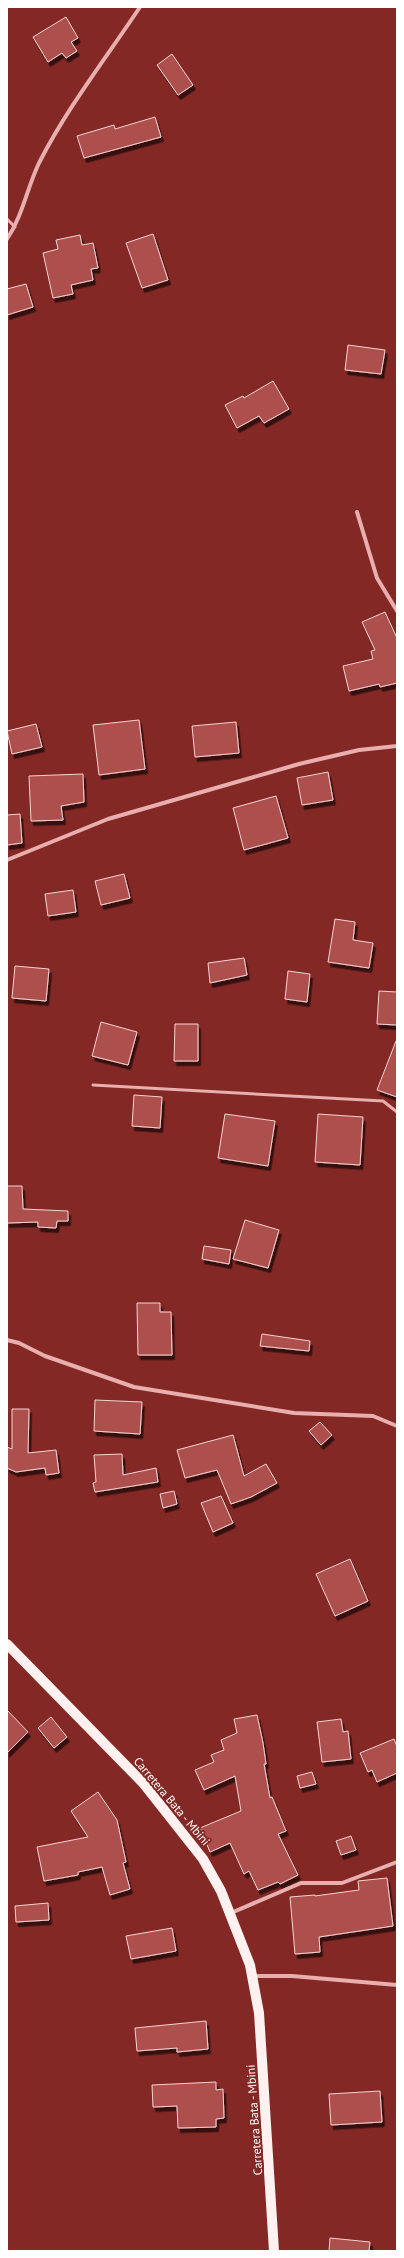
<svg xmlns="http://www.w3.org/2000/svg" width="404" height="2258" viewBox="0 0 404 2258" font-family="'PT Sans',sans-serif">
<style>
.building{fill:#ac504d;stroke:#f6d3d2;filter:url(#shadow)}
.lines{fill:none;stroke-linecap:round;stroke-linejoin:round}
.service{stroke:#e8afae;stroke-width:3}
.minor{stroke:#e8afae;stroke-width:4}
.primary{stroke:#fef1f0;stroke-width:10}
.labels{text-anchor:middle;dominant-baseline:central;stroke-width:4;stroke-linejoin:round;paint-order:stroke}
.street-label{font-size:12px;fill:#fff;stroke:#842825}
</style>
<defs>
<filter id="shadow"><feDropShadow dx="2.5" dy="4.5" stdDeviation="0" flood-color="#0009"/></filter>
</defs>
<rect width="100%" height="100%" fill="#842825"/>
<path class="building" d="M66,17L78,38L71,42L77,51L66,58L62,53L48,62L33,37Z
M172,54L193,85L178,95L157,65Z
M155,117L161,137L84,158L77,136L114,125L115,129Z
M153,234L168,280L142,288L126,243Z
M80,235L82,245L93,243L98,268L91,269L93,280L71,285L73,294L53,298L43,253L58,249L56,240Z
M26,284L33,307L7,315V289Z
M348,345L385,350L381,374L345,370Z
M273,381L289,409L264,423L259,416L237,428L225,405L243,396L244,398Z
M385,612L397,638V683L380,687L379,684L349,691L343,666L373,659L371,651L375,650L362,622Z
M139,720L145,769L99,775L93,725Z
M236,722L239,753L195,757L192,726Z
M36,724L42,747L12,754L7,731Z
M328,772L333,800L302,805L297,778Z
M83,774L84,802L61,806L63,820L31,821L29,776Z
M276,796L288,838L244,850L233,808Z
M20,814L22,843L7,845V815Z
M124,874L130,898L101,905L95,881Z
M73,890L76,912L48,916L45,894Z
M335,919L355,922L353,940L373,943L369,968L328,962Z
M244,958L247,975L210,983L208,963Z
M15,966L49,969L46,1001L12,998Z
M288,971L310,974L307,1002L285,999Z
M379,991L397,992V1025L377,1024Z
M101,1022L137,1032L128,1065L92,1056Z
M175,1024H198V1061H174Z
M396,1041H397V1097L377,1090Z
M134,1095L162,1097L160,1128L132,1126Z
M225,1114L275,1121L268,1166L218,1158Z
M318,1114L363,1117L360,1165L315,1162Z
M7,1186H22L23,1209L68,1211V1221H57L56,1228L38,1227V1222L7,1223Z
M245,1220L279,1230L268,1268L233,1259Z
M204,1246L231,1250L229,1264L202,1259Z
M137,1303H160V1312H171L172,1355H138Z
M262,1334L310,1341L309,1351L260,1346Z
M95,1400L142,1402L140,1434L94,1431Z
M12,1409H29L28,1453L56,1450L59,1473L46,1475L45,1468L16,1472L7,1468V1447L12,1449Z
M320,1422L332,1435L321,1445L309,1431Z
M233,1435L244,1476L266,1464L277,1483L251,1497L231,1504L217,1470L185,1478L177,1450Z
M122,1454L123,1475L156,1468L158,1482L95,1492L93,1483L96,1482L94,1455Z
M174,1491L177,1504L163,1508L160,1494Z
M221,1496L233,1523L213,1532L201,1503Z
M350,1559L368,1601L335,1616L316,1574Z
M7,1710L28,1732L7,1753Z
M257,1715L263,1743L266,1764H264L270,1798L272,1797L286,1831L278,1834L298,1875L280,1884L278,1882L258,1890L249,1871L244,1874L230,1843L210,1852L200,1828L241,1811L235,1776L204,1790L195,1770L214,1762L211,1755L224,1750L221,1740L237,1733L234,1719Z
M51,1717L67,1737L54,1748L38,1728Z
M341,1719L343,1732L348,1731L351,1759L322,1762L317,1722Z
M394,1739L397,1747V1773L377,1782L372,1770L368,1772L360,1753Z
M312,1772L316,1784L300,1788L297,1776Z
M98,1792L117,1820L126,1862L123,1863L130,1889L110,1895L102,1867L78,1872V1875L44,1881L37,1847L88,1837L71,1811Z
M351,1836L356,1850L341,1855L336,1841Z
M387,1878L393,1926L319,1937L320,1952L295,1954L290,1897L315,1895V1896L359,1890L358,1881Z
M48,1903L49,1920L16,1922L15,1906Z
M172,1928L176,1951L131,1959L126,1936Z
M206,2021L208,2049L177,2052V2048L137,2051L135,2028Z
M216,2082V2090L223,2089L224,2118L216,2119V2127L178,2128L177,2106L153,2107L152,2085Z
M380,2091L382,2122L331,2125L329,2094Z
M330,2238L370,2242L369,2251H329Z"/>
<g class="lines">
<path class="service" d="M7,219L15,227
M93,1085L383,1101L397,1112"/>
<path class="minor" d="M7,239C23,215 27,188 39,163C67,108 106,58 140,7
M357,512L377,578L397,611
M7,860L108,819L299,764L359,750L397,746
M7,1340L19,1343L45,1356L134,1387L294,1413L373,1416L397,1426
M231,1913L301,1883H342L397,1862
M252,1976H292L397,1985"/>
<path class="primary" d="M7,1644L143,1783L203,1859L221,1891L250,1965L259,2013L274,2251"/>
</g>
<g class="labels">
<g class="street-label">
<text transform="translate(172 1801) rotate(50)">Carretera Bata - Mbini</text>
<text transform="translate(254 2120) rotate(-94)">Carretera Bata - Mbini</text>
</g>
</g>
<rect width="404" height="2258" fill="none" stroke="#ffffff" stroke-width="16"/>
</svg>
